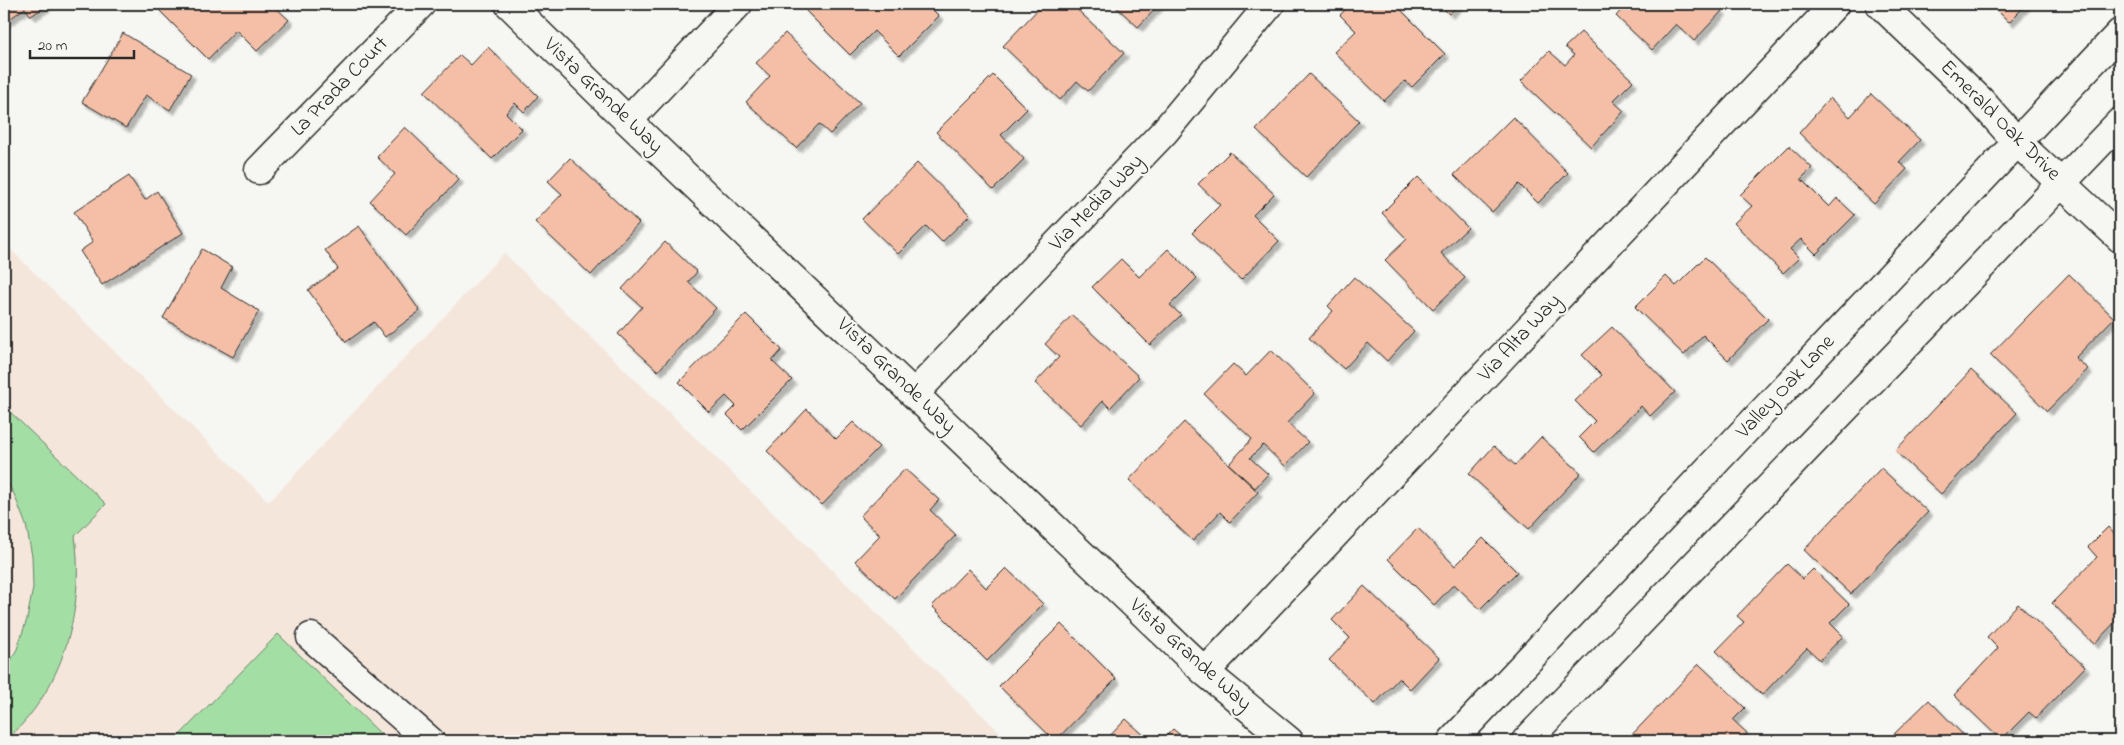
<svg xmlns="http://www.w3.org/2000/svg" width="2124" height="745" viewBox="0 0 2124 745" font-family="'Indie Flower',sans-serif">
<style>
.built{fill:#f5e6db}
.green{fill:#a3dea4;stroke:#678468}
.building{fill:#f4bfa6;stroke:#2b2b2b;filter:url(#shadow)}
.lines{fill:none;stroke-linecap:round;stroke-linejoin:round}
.minor-casing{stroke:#2b2b2b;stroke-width:31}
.minor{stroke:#f6f6f2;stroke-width:28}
.labels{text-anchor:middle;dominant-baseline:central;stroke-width:4.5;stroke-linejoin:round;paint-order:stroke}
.street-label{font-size:21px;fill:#2b2b2b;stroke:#f6f6f2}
</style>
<defs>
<filter id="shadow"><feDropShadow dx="4.5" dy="4.5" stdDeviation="1" flood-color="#0004"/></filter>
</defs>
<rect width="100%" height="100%" fill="#f6f6f2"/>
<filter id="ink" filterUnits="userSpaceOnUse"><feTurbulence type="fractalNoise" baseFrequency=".02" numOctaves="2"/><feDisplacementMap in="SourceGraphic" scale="10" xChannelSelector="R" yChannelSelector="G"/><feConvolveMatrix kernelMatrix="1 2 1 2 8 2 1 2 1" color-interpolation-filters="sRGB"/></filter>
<g filter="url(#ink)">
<path class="built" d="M4,243L269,502L504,253L1009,741H4Z"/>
<path class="green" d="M4,406L106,504L75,536C85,610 63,691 5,741L4,673L17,649L27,619L33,588L32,556L26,525L14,494L4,477Z
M278,634L388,741H174Z"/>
<path class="building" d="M4,4H49L31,16L25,8L4,23Z
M161,4H272L289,20L257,51L236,30L208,59L157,8Z
M807,4H927L939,16L899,56L874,31L850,55L803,8Z
M1043,4H1071L1124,53L1088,91L1077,81L1060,100L1003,46Z
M1113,4H1160L1138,27Z
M1351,4H1395L1445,54L1412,87L1405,81L1384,101L1334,52L1356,31L1340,15Z
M1439,4H1459L1449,14Z
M1627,4H1714L1722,11L1694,41L1676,24L1652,50L1616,16Z
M1991,4H2027L2009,22Z
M1581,32L1633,81L1613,101L1624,111L1591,147L1521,81L1549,51L1565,65L1574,55L1565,47Z
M123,33L191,74L170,110L146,95L126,128L82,102Z
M785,33L860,103L830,134L819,124L796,148L746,102L770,76L756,63Z
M488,47L538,96L524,112L515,103L506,113L522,129L492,159L424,92L460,55L471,65Z
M1309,74L1359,121L1306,177L1256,130Z
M993,75L1027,109L1001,135L1024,159L993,190L936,132Z
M1871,94L1920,140L1899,162L1907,169L1874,204L1799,133L1830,98L1850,117Z
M1513,117L1568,173L1538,203L1519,184L1492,212L1454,175Z
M405,127L459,179L406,235L370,201L395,174L377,157Z
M1789,146L1812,168L1801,179L1829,207L1837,198L1855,215L1816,254L1801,239L1790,249L1799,258L1783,273L1734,223L1752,206L1740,195Z
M1230,152L1274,194L1253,215L1279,241L1241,280L1192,233L1220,205L1198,184Z
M570,158L639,223L591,275L535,222L562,194L548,181Z
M917,163L970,215L942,242L926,226L898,254L862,219Z
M129,176L145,200L157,191L183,233L102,285L80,251L93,242L74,212Z
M1418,177L1468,228L1441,253L1465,278L1433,309L1385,260L1407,239L1382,213Z
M359,226L420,311L385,337L374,322L346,342L308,290L338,269L325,250Z
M665,242L697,272L688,282L716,308L658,371L618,334L642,307L622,289Z
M202,249L232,267L221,288L259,311L233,357L163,318Z
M1168,249L1197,278L1170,305L1181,315L1150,345L1092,287L1121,259L1139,277Z
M1705,257L1768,319L1728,360L1703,335L1684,355L1635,307L1666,276L1676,286Z
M2069,274L2114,318L2075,358L2088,369L2047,411L1990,355Z
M1354,277L1414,331L1387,361L1368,343L1344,369L1309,338L1333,311L1328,306Z
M746,314L782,350L772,361L792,380L742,430L727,415L736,406L726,396L709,412L679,382Z
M1072,315L1139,377L1110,408L1103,401L1081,425L1035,383L1059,357L1045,344Z
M1612,327L1675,392L1650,416L1641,406L1594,452L1579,437L1595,421L1575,401L1602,375L1582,355Z
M1271,350L1315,393L1287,423L1308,442L1285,466L1263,445L1250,458L1268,474L1255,488L1229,464L1252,439L1204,394L1233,364L1246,376Z
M1971,370L2017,413L1941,494L1895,451Z
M807,409L836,439L853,422L879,447L822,505L767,451Z
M1184,422L1258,492L1230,522L1220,512L1193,541L1129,480Z
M1541,437L1581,473L1529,529L1469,474L1494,446L1515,465Z
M1881,468L1928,512L1851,594L1804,550Z
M905,469L939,500L930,510L956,535L895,599L855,561L880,535L860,516Z
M2108,527L2117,537L2120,534V617L2094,644L2052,603L2097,557L2088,547Z
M1418,528L1455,566L1483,538L1517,572L1480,609L1454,584L1434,605L1388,559Z
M1787,564L1803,579L1813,569L1849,604L1830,623L1843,636L1820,660L1807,648L1762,695L1716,651L1744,622L1737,616Z
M1006,568L1043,604L987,661L932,606L968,569L986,588Z
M1364,586L1439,658L1410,689L1399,678L1375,704L1329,660L1350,638L1332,620Z
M2018,604L2085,667L2036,718L2029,712L2001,740L1954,695L1998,648L1987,637Z
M1061,624L1116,679L1055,741L999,686Z
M1699,664L1745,708L1733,720L1747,733L1740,741H1626Z
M1929,700L1969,741H1899L1893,735Z
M1126,719L1150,741H1105Z
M1173,729L1187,741H1161Z"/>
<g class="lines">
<defs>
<path id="minor" d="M509,4L628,121L1205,672L1289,741
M1880,4L1980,100L2017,142L2120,238
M628,121L738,4
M259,170L421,4
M914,394L1164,132L1270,4
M311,637L430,741
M1205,672L1835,4
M1452,741L2120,33
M1526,741L2120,122"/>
</defs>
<use href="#minor" class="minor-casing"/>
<use href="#minor" class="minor"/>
</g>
</g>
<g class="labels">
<g class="street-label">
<text transform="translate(340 87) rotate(-46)">La Prada Court</text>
<text transform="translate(603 96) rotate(44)">Vista Grande Way</text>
<text transform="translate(2000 121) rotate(45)">Emerald Oak Drive</text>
<text transform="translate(1097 203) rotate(-46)">Via Media Way</text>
<text transform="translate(1520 338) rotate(-47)">Via Alta Way</text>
<text transform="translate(896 376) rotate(44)">Vista Grande Way</text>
<text transform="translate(1786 387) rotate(-47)">Valley Oak Lane</text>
<text transform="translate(1190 655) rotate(42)">Vista Grande Way</text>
</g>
</g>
<rect width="2124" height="745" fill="none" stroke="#f6f6f2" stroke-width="20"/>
<rect x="10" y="10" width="2104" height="725" fill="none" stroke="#2b2b2b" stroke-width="2" filter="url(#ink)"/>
<path d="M30 50v8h104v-8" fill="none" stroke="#2b2b2b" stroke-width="2.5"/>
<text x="38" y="50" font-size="15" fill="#2b2b2b" stroke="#f6f6f2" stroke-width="4" paint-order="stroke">20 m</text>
</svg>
